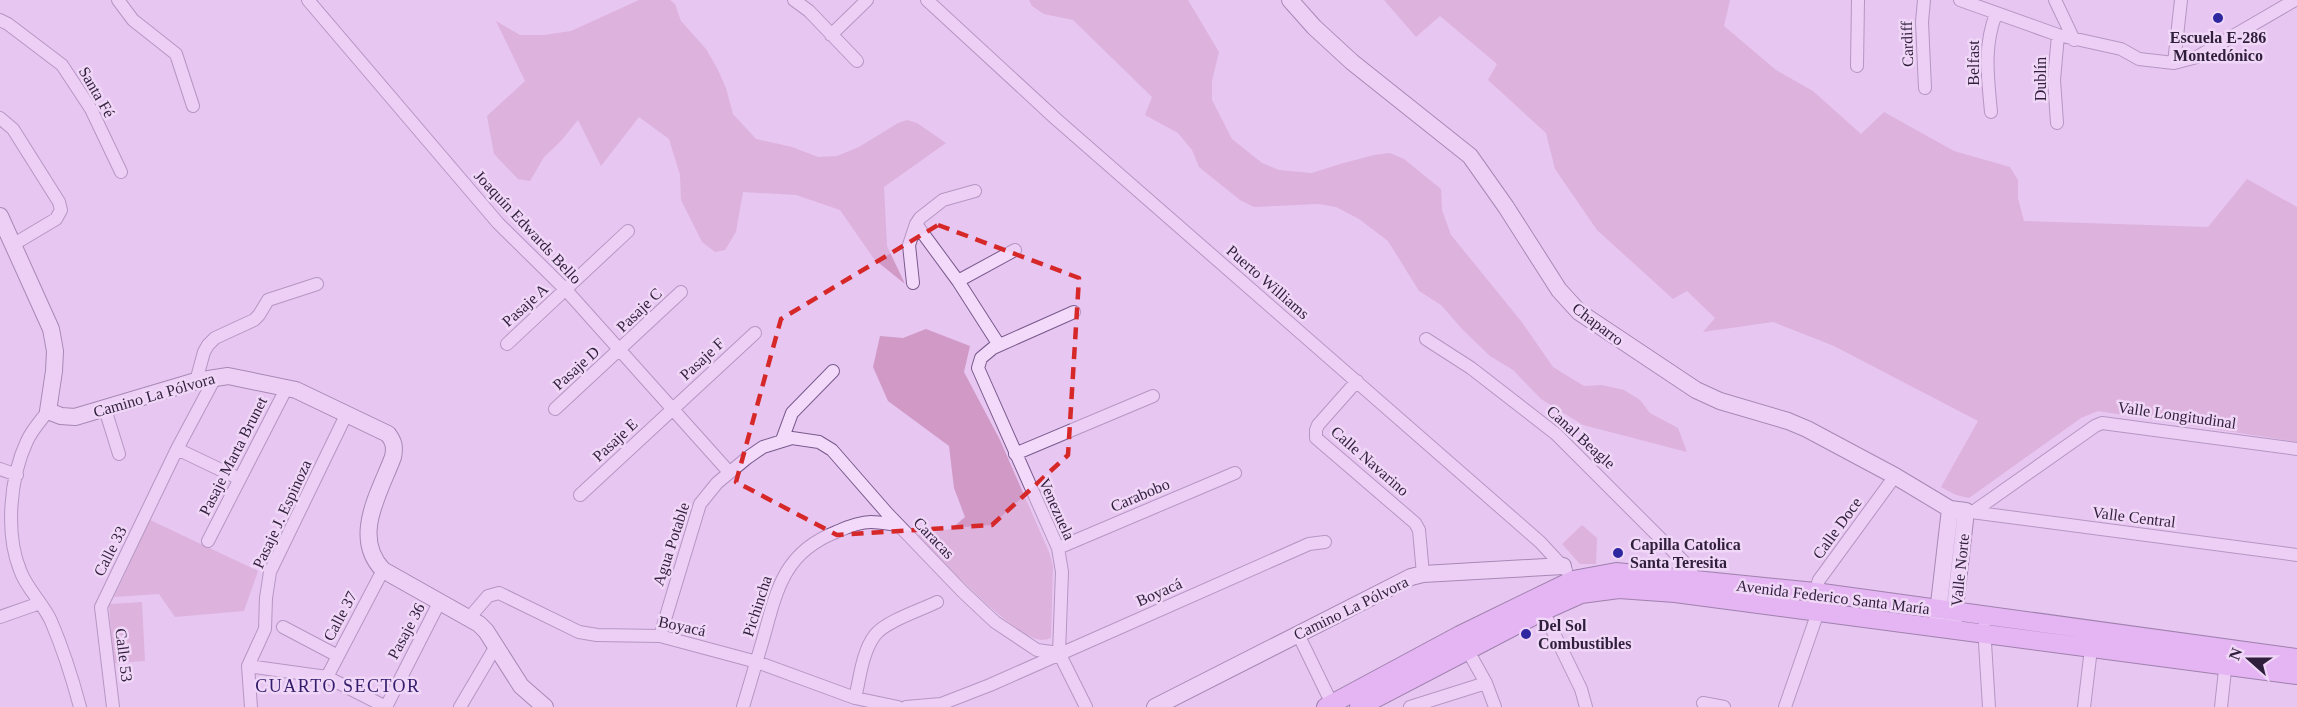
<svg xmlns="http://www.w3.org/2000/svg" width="2297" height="707" viewBox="0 0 2297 707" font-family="Georgia,serif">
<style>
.green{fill:#d099c6}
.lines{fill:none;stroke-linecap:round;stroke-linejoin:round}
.street-casing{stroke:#795a8d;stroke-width:14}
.secondary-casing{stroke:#593d6f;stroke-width:18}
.primary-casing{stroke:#462e5b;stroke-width:20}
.street{stroke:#f3dafa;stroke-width:12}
.secondary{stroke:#f3dafa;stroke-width:16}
.primary{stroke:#df9df5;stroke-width:18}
.marked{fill:none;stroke:#d62828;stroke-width:4.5;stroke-dasharray:12 8;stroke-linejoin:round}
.poi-dot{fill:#2e279f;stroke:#f0d6f7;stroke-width:2}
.labels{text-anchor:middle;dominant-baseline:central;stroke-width:5;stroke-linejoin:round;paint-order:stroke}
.poi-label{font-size:16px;font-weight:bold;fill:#2f1f3c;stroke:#f0d6f7;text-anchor:start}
.street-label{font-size:16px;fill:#2f1f3c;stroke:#f0d6f7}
.neighbourhood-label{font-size:18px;letter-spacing:1.5px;fill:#321c6b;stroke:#f0d6f7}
</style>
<rect width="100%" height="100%" fill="#e7c6f1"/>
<path class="green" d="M639,0H670L675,4L681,21L706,49L717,68L726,88L733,114L756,139L792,147L818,157L837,156L859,147L898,123L907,120L917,123L946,143L884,187L887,246L905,284L874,259L840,210L796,195L743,192L736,232L725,250L715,252L702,242L681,200L680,175L669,139L639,117L601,166L578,120L560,142L544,157L530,181L518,179L494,154L487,116L525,81L496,21L520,35H544L571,31Z
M1029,0H1188L1219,52L1212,81V100L1232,139L1262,163L1279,170L1312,173L1340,164L1374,155L1390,153L1404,159L1441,189L1442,210L1451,235L1521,321L1553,367L1584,386L1602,385L1624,390L1640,400L1650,413L1678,428L1687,452L1583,425L1541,399L1513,370L1490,356L1463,330L1441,305L1419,291L1388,241L1359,219L1336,207L1318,204L1254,207L1240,200L1199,167L1192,150L1178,133L1145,115L1152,97L1073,20L1044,14L1032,6Z
M1384,0H1730L1724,26L1776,70L1813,91L1861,134L1884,112L1954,151L2010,167L2018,180V198L2024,221L2208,227L2247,179L2297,207V442L2098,411L2081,418L1969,498L1956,495L1941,487L1978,421L1834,346L1773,322L1703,332L1715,318L1687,291L1673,299L1597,230L1555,169L1546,133L1488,80L1497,64L1440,16L1416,37Z
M926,329L970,346L964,372L1000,440L1049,552L1053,566L1051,638C1048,639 1045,640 1041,640C1015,639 938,556 917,535L951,529L965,517L954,488L949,446L888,401L873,367L880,336L903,338Z
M150,520L258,571L244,611L175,617L159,594L114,597Z
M1582,525L1597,538L1596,564H1580L1562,544Z
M142,602L145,661L113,663L109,604Z"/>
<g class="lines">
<defs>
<path id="street" d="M118,0L133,20L176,54L193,106
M308,0L498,223L566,290L729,472
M794,0L809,11L857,61
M927,0L1056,119L1540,542L1566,570
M1924,0L1922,22L1925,88
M1960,0L2058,35L2121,49L2139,59L2174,63L2197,57L2295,0
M2055,0L2074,40
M0,20L8,24L62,65L91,109L121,172
M831,35L867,0
M2174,63L2181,0
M1857,66L1858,0
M1991,112C1988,78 1983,47 1996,14
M0,118L13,129L59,202L61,210L56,219L14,244
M2057,123L2054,80L2058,35
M916,224L958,281L999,345
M958,281L1015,250
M913,283L909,245L916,224L920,218L943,200L975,191
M1074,312L993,348L981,358L978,368L1058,548L1062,572L1059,653L1086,707
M1426,339L1471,368L1556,434L1691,569L1694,580
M507,344L628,231
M196,381L204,352L208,345L215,338L254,320L259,315L268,300L317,284
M1357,381L1318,425L1316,430V438L1415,523L1419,530L1423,574
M105,409L119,454
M555,409L681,292
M48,411C41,420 32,430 27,441C10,477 5,533 20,570C26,588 43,603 51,621C63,649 72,677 80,707
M782,440L792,413L833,371
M177,449L240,479
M1015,454L1153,396
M0,469L17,475
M580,495L755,333
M1971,512L2297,555
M1973,512L2095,426L2102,423L2297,449
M208,541L287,387
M1058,548L1235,473
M1543,611L1581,689L1586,707
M0,617L40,603
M470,617L488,596L499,593L579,632L597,635L660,636L757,662L855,698L898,707
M283,627L338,656
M1984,627L1989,707
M1298,634L1332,704
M660,636L700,504L717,483L747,458L763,447L792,438L819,442L832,450L887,513L963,592L995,622L1037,650L1059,653
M1468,651L1486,683L1495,707
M248,666L327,677L386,707
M327,677L383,570
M855,698C860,678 862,652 875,635C886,621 921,610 937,602
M1703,703L1724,707
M113,707L101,607L177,449L216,376
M251,707L248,666L265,629L266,598L270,572L347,413
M386,707L440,601
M460,707L496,646
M743,707C750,683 757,660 764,636C777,588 785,552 836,532C847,527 859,522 871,522C880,522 889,524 898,525
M906,707L941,704L990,685L1309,544L1325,542
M1410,707L1486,683
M1785,707L1818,612L1815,592L1819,580L1895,476
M2084,707L2091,649
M2221,707L2226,661"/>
<path id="secondary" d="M1290,0L1314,27L1352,62L1470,156L1506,207L1559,290L1579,312L1696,390L1720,401L1788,421L1807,429L1895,476L1950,509L1966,511L1953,625
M0,216L51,329L55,351L54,371L48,411L61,416L75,417L196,381L228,376L296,390L388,434C394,442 395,447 393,457C380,492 351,537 383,570L479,624L486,631L521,686L545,707
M1937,621L1950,509
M1155,707L1411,577L1423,574L1563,566"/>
<path id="primary" d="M1326,707L1460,635L1573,580L1616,572L1815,592L2297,658
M1359,707L1543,611L1581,594L1619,589L1675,593L2297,675"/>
</defs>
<use href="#street" class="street-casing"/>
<use href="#secondary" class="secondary-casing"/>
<use href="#primary" class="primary-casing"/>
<use href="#street" class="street"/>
<use href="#secondary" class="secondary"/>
<use href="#primary" class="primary"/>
</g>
<path d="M0 0H2297V707H0ZM938,225L1079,278L1068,455L992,525L837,535L736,482L781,319Z" fill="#e7c6f1" fill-opacity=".55" fill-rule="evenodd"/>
<path class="marked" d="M938,225L1079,278L1068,455L992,525L837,535L736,482L781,319Z"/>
<g class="poi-dot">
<circle cx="2218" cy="18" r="6"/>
<circle cx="1618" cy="553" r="6"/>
<circle cx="1526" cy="634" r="6"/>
</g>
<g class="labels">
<g class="poi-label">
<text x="2218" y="37" text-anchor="middle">Escuela E-286<tspan x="2218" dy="18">Montedónico</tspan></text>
<text x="1630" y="544">Capilla Catolica<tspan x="1630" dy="18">Santa Teresita</tspan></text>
<text x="1538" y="625">Del Sol<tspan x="1538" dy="18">Combustibles</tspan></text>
</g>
<g class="street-label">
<text transform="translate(1907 44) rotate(-92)">Cardiff</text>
<text transform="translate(1973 63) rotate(-90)">Belfast</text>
<text transform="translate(2040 79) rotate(-90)">Dublín</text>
<text transform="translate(97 92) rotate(60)">Santa Fé</text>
<text transform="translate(528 227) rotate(47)">Joaquín Edwards Bello</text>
<text transform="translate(1268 282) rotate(41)">Puerto Williams</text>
<text transform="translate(525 305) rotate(-42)">Pasaje A</text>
<text transform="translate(639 310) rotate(-44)">Pasaje C</text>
<text transform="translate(1598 324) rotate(37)">Chaparro</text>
<text transform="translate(702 359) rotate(-43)">Pasaje F</text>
<text transform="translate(576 368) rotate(-42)">Pasaje D</text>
<text transform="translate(154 395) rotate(-16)">Camino La Pólvora</text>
<text transform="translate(2177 415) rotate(8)">Valle Longitudinal</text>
<text transform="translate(1581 437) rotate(42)">Canal Beagle</text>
<text transform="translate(615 440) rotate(-43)">Pasaje E</text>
<text transform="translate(233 456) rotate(-63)">Pasaje Marta Brunet</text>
<text transform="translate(1370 461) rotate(41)">Calle Navarino</text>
<text transform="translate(1140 495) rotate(-23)">Carabobo</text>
<text transform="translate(1057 509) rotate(66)">Venezuela</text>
<text transform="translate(282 514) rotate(-65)">Pasaje J. Espinoza</text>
<text transform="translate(2134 517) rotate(7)">Valle Central</text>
<text transform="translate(1837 528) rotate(-54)">Calle Doce</text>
<text transform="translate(934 538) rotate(46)">Caracas</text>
<text transform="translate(671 544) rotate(-72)">Agua Potable</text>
<text transform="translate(110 551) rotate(-63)">Calle 33</text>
<text transform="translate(1960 570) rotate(-84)">Valle Norte</text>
<text transform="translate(1159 592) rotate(-24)">Boyacá</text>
<text transform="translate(1833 597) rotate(7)">Avenida Federico Santa María</text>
<text transform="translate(757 606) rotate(-72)">Pichincha</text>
<text transform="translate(1351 608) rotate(-26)">Camino La Pólvora</text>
<text transform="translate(340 616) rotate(-62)">Calle 37</text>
<text transform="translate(682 626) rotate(12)">Boyacá</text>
<text transform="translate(406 631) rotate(-62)">Pasaje 36</text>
<text transform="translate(124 655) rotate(83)">Calle 53</text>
</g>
<g class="neighbourhood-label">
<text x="338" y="686">CUARTO SECTOR</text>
</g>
</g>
<g transform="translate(2249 659) rotate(291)" stroke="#f0d6f7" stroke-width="4.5" paint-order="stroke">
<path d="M0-4.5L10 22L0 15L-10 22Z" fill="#2f1f3c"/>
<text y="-9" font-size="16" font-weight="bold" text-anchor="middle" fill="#2f1f3c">N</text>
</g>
</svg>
